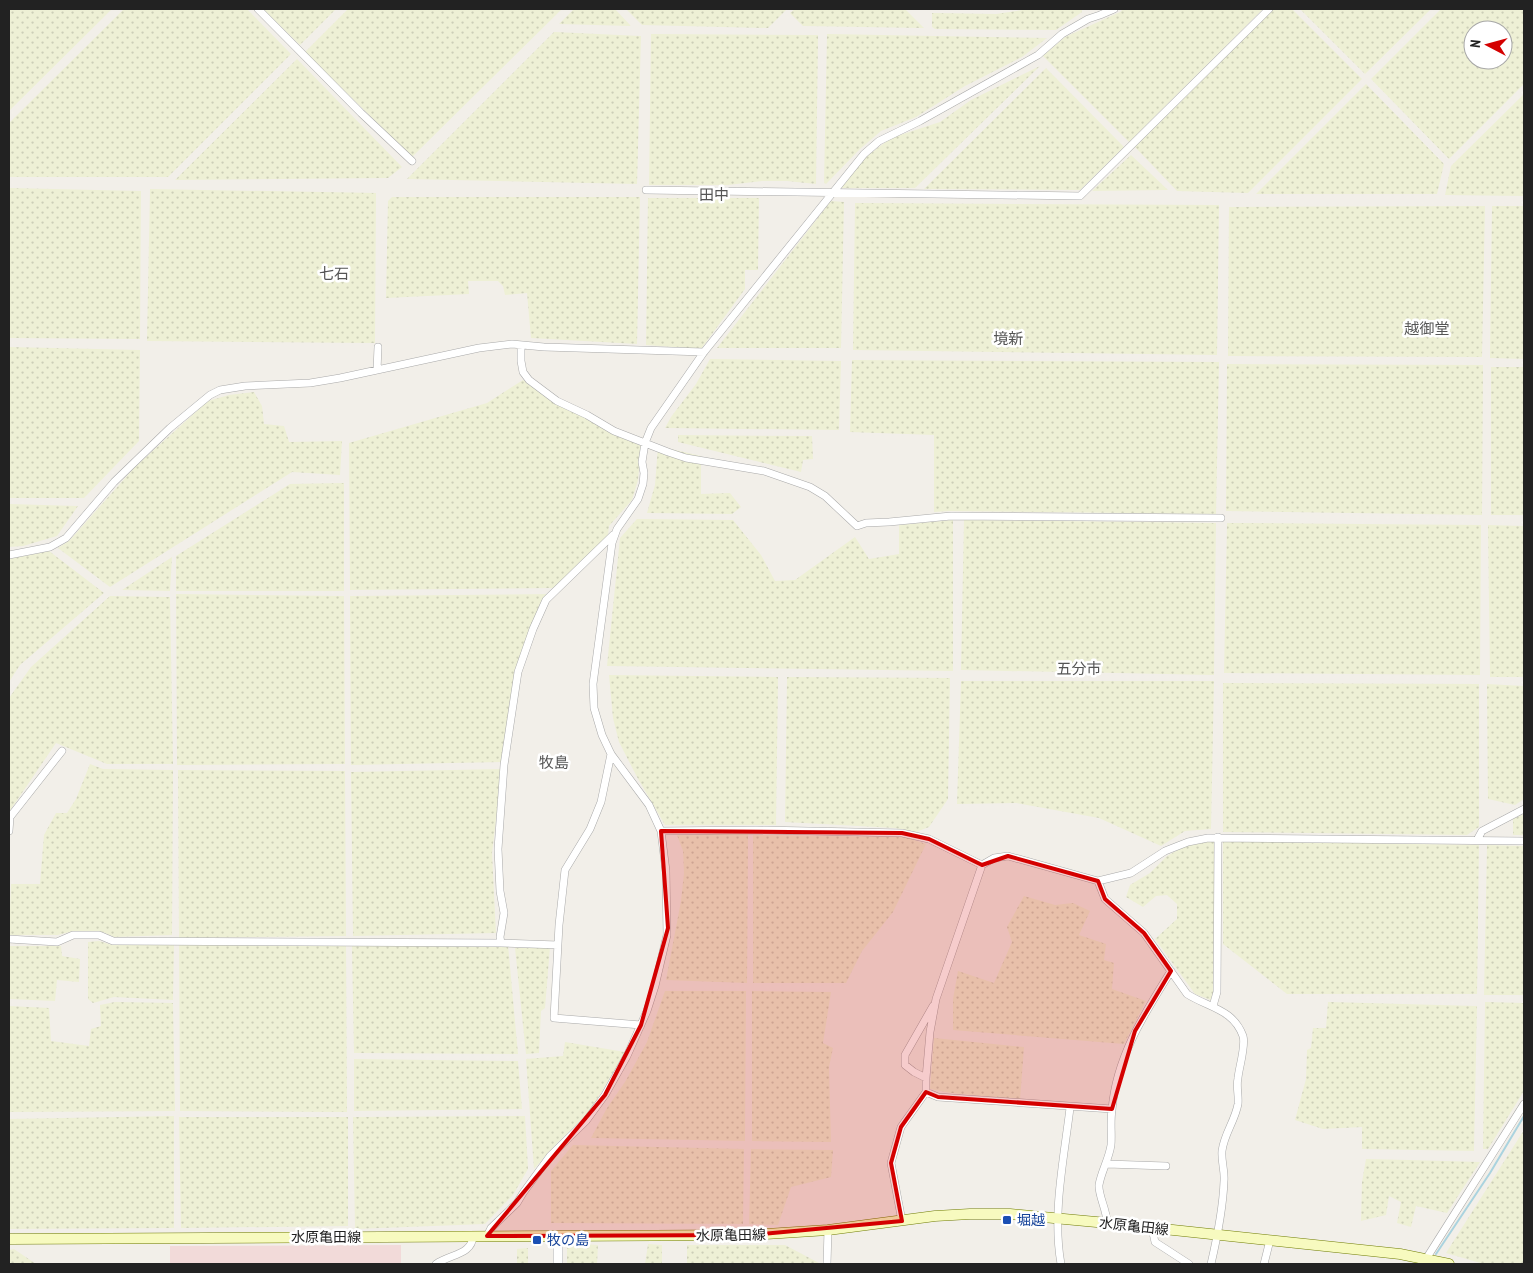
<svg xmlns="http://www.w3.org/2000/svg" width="1533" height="1273" viewBox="0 0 1533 1273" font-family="'PT Sans Narrow','Noto Sans JP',sans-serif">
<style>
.commercial{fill:#f2dad9}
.farmland{fill:url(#farmland-dots);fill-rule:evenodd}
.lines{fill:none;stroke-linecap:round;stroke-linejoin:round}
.stream{stroke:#aad3df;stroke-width:2}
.minor-casing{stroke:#a9a9a9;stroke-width:8}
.tertiary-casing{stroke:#a9a9a9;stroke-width:10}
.secondary-casing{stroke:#707d05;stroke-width:11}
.minor{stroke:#fff;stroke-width:7}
.tertiary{stroke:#fff;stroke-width:9}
.secondary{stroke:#f7fabf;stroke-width:10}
.marked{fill:#d40000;fill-opacity:0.2;stroke:#d40000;stroke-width:4;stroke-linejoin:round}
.transit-dot{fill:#1a4fb4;stroke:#fff;stroke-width:2}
.labels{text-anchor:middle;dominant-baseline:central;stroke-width:5;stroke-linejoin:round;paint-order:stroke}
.transit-label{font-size:14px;fill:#164399;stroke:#fff;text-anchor:start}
.street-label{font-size:14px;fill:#222;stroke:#fff}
.neighbourhood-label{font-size:15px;fill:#555;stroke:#fff}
</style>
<defs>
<pattern id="farmland-dots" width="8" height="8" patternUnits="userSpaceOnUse" patternTransform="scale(1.25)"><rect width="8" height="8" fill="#eef0d5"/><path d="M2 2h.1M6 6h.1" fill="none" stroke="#ccceb7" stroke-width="1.8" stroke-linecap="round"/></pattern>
</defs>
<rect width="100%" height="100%" fill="#f2efe9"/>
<path class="commercial" d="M401,1245V1264H170V1246Z"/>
<path class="farmland" d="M9,9H112L9,111Z
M124,9H247L291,54L168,177H9V123Z
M263,9H336L300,45Z
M348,9H562L412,157L305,52Z
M574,9H615L631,26L559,24Z
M626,9H787L768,28L642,25Z
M795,9H905L924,28L803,26L790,13Z
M1029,9H1082V12L1056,30L935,29L932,27V13L996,14Z
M1123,9H1263L1129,142L1043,56L1065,37L1120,12Z
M1272,9H1292L1362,79L1248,193L1177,191L1135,147Z
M1300,9H1431L1365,74Z
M1441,9H1524V84L1449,159L1371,79ZM1473,30H1503V60H1473Z
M554,32L641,36L637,184L407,179Z
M651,34L818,35L816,184L787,181H762L728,185H649Z
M827,34L1046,38H1047L1022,57L965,86L916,117L881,131L860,149L826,184L824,183Z
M297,59L402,167L388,178L175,180Z
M1040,66L915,188H840L862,160L891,138L940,122L971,100Z
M1046,68L1124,147L1080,190L924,189Z
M1366,84L1444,164L1437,194H1256Z
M1524,94V196L1445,195L1451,166Z
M1131,155L1168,190L1092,191Z
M9,188L141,191L140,339L9,338Z
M150,189L376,193L375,343L147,341Z
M392,197H640L637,344L531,338L527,293L505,295L503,286L498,281H468L469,294L386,298L388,201Z
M648,198H759L758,270H745V289L701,349L646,345Z
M831,201L844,202L841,348H717Z
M855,203L1219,205L1217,355L853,350Z
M1485,206L1482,357L1228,356L1229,207Z
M1492,206H1524V359L1490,358Z
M9,347L140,350L139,441L84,498H9Z
M710,359L841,361L839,430L665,428L671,417L696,384Z
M852,360L1219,362L1216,514L949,511L934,512V435L850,432Z
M1227,364L1483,365L1482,515L1226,511Z
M1491,367H1524V515H1491Z
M523,380L574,407L641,446L638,480L632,500L609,526L608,535L554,588L350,590L349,443L487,403Z
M254,392L262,406L264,424L284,426L289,442L342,441L340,475L292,472L110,587L58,548L70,540L135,467L208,401L229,395Z
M678,435L812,436L813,459L803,460L801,472L678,442Z
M658,446L701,456V494L730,493L741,507L732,514L647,513L655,485Z
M344,483V591H176V556L290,484Z
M9,504L78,506L57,536L23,546L9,547Z
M637,519L733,520L761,555L775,581L795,580L855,537L869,559L899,554V525L953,520V671L607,666L620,538Z
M964,520L1216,523L1214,675L961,670Z
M1227,523L1481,525L1480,675L1224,673Z
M1488,525L1524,526V677H1490Z
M49,551L104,593L20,665L9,682V559Z
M172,557L170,591L122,590Z
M176,594L344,596L345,764L177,765Z
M553,594L519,661L502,762L351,765L350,596Z
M110,596L170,597L173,764H107L56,743L9,812V698L31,667Z
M609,675L778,677L776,825H665L637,777L619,742L613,718Z
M787,677L950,678L948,799L929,827L916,832L895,828L785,822Z
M961,681H1214L1211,829L1185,831L1161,846L1099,818L1016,803L957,804Z
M1223,683L1479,684V827L1467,835L1223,832Z
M1487,684L1524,686V799L1515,805L1488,799Z
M90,764L103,769L173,770L172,935L114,937L103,932L73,931L58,935H9L11,884H40L44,835L56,813H67L76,799Z
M502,769L492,853L496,933L353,936L351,772Z
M178,770L345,771L346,936L179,938Z
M1524,814V835H1513V819Z
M748,833L747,983L666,980L681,901L684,873L683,851L677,835Z
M753,835L905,837L926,844L893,912L862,951L846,983H753Z
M1215,840L1214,991L1211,1000L1195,994L1155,939L1177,919V904L1167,895L1156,896L1143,907L1126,897L1130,885L1150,873L1167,856L1187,845Z
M1223,841L1479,845L1477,994H1287L1223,944Z
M1487,845L1524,846V995H1484Z
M1024,896L1055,905L1073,903L1090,911L1079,935L1106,944L1104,960L1114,963L1112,989L1146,1001L1124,1044L953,1030V999L958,971L994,983L1012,942L1007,927Z
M99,941L112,945H174L173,1000L114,997L93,1003L88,999V942Z
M179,945H346L347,1112L180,1111Z
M508,945L518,1054L354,1053L352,946Z
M9,946H61L62,956L80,959L79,982L57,980L55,1001L9,999Z
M550,947L545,1008L541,1011L539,1053L526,1054L515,948Z
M665,991H746L745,1141L591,1138L607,1108L625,1082L647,1042Z
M752,991L831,992L823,1043L833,1048L829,1067L831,1142L752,1141Z
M115,1002L173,1003L175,1111L9,1112V1006L49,1008L51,1041L89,1046L91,1029L101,1026L100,1005Z
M1328,1002L1477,1006L1474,1151L1362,1149V1127L1323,1129L1295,1120L1306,1079L1307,1050L1311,1048L1313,1028H1326Z
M1485,1002L1524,1003V1091L1488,1149H1483Z
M934,1038L1024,1047L1020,1100L951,1093L930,1089Z
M565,1042L625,1052L590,1111L557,1143L534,1169L526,1059L563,1056Z
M354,1059L518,1061L522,1109L354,1111Z
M174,1116V1228L9,1229V1119Z
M525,1116L528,1169L513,1195L485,1224L355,1229L353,1117Z
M179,1117H348V1226L181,1228Z
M1524,1130V1264H1484L1446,1253Z
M573,1145L744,1149L743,1224L551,1223V1171Z
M751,1149L833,1150L831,1177L791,1187L778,1225L749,1224Z
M1366,1159L1409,1160L1480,1162L1447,1213L1416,1206L1411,1227L1397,1223L1401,1202L1389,1196L1386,1215L1361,1221L1362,1182Z
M567,1243L598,1245L597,1264H567Z
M648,1244L662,1245V1264H645Z
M687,1245H785L819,1263L687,1264Z
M528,1248V1264H517V1249Z
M14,1249L36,1264H9V1250Z"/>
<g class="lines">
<path class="stream" d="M1436,1254L1490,1173L1524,1116"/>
<defs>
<path id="minor" d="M258,9L361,113L412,161
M646,190L1080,196L1269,9
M521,345V361L523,372L529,380L557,401L587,415L614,431L668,452L686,458L764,471L810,487L825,496L857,526L866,523L889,522L951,516L1221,518
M377,370L378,347
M9,555L50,547L66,538L114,482L170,428L210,395L220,390L245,386L310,383L340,378L479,348L512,344L544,347L704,352
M611,754L601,802L590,829L565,870L559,925L554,1018L641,1025
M9,831L10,817L62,751
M661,831L756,830L902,833L929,839L982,865
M1477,840L1482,831L1524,809
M1098,881L1105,899L1144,933L1187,994C1209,1008 1233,1009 1243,1036C1246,1046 1239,1067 1238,1078C1236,1087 1239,1096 1238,1104C1235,1121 1224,1134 1222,1151C1221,1161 1225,1171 1224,1181C1223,1209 1217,1238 1211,1264
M9,939L57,942L73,935H99L113,941L501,943L558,945
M501,943L500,937L504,913L500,891L498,849L504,765L518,672L533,629L546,600L613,535
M1213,1006L1217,992L1218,837
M926,1078L914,1072L905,1065V1055L933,1006
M926,1092L938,1097L1112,1109
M1107,1164L1166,1166
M902,1221L891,1163L901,1127L926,1092V1078L930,1032L936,999L982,865L994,858L1008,856L1098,881L1131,873L1165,851L1188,842L1208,838L1524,841
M1107,1223C1107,1210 1098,1195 1099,1185C1101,1172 1109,1159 1111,1145C1112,1134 1110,1122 1112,1110C1116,1058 1144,1014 1171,971
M1154,1228L1153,1233L1155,1242L1189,1264
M487,1236L491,1228L517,1203L523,1193L550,1156L586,1121L605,1095L627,1056L647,1011L655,986L667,935L666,871L661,831L649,805L611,754L602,735L594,708L593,684L612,543L617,529L638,499L643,484L644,473L642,462L645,443L651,428L704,352L864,154L879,141L920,121L1038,55L1062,34L1088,19L1100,15L1114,9
M1426,1259L1524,1104
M436,1264C450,1254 472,1255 473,1236
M827,1264L828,1230
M1061,1264C1052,1214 1064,1158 1070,1108
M1264,1264L1270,1240"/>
<path id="tertiary" d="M558,1237V1264"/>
<path id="secondary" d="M9,1239L751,1235L828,1230L935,1216L970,1214H1010L1107,1223L1400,1254L1449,1264"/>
</defs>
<use href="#minor" class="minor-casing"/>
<use href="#tertiary" class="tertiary-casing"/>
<use href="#secondary" class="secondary-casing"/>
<use href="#minor" class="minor"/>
<use href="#tertiary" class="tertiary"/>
<use href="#secondary" class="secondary"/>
</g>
<path class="marked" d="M661,831L902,833L929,839L982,865L1008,856L1098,881L1105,899L1144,933L1171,971L1135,1031L1112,1109L938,1097L926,1092L901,1127L891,1163L902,1221L751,1235L487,1236L605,1095L641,1025L668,928Z"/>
<g class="transit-dot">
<rect x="1002" y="1215" width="10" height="10" rx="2.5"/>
<rect x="532" y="1235" width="10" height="10" rx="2.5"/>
</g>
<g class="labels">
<g class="transit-label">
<text x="1017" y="1220">堀越</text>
<text x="547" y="1240">牧の島</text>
</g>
<g class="street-label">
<text transform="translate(1134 1226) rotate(6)">水原亀田線</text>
<text transform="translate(731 1235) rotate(-1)">水原亀田線</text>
<text x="326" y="1237">水原亀田線</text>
</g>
<g class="neighbourhood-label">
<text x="714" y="194">田中</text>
<text x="334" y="273">七石</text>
<text x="1427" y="328">越御堂</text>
<text x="1008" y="338">境新</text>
<text x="1079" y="668">五分市</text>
<text x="554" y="762">牧島</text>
</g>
</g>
<rect width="1533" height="1273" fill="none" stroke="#222222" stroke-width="20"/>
<g transform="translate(1488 45) rotate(276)"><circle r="24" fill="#ffffff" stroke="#a7a7a7"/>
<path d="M0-4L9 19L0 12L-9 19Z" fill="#d40000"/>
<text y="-8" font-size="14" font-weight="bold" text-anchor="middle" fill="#222222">N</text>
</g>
</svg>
